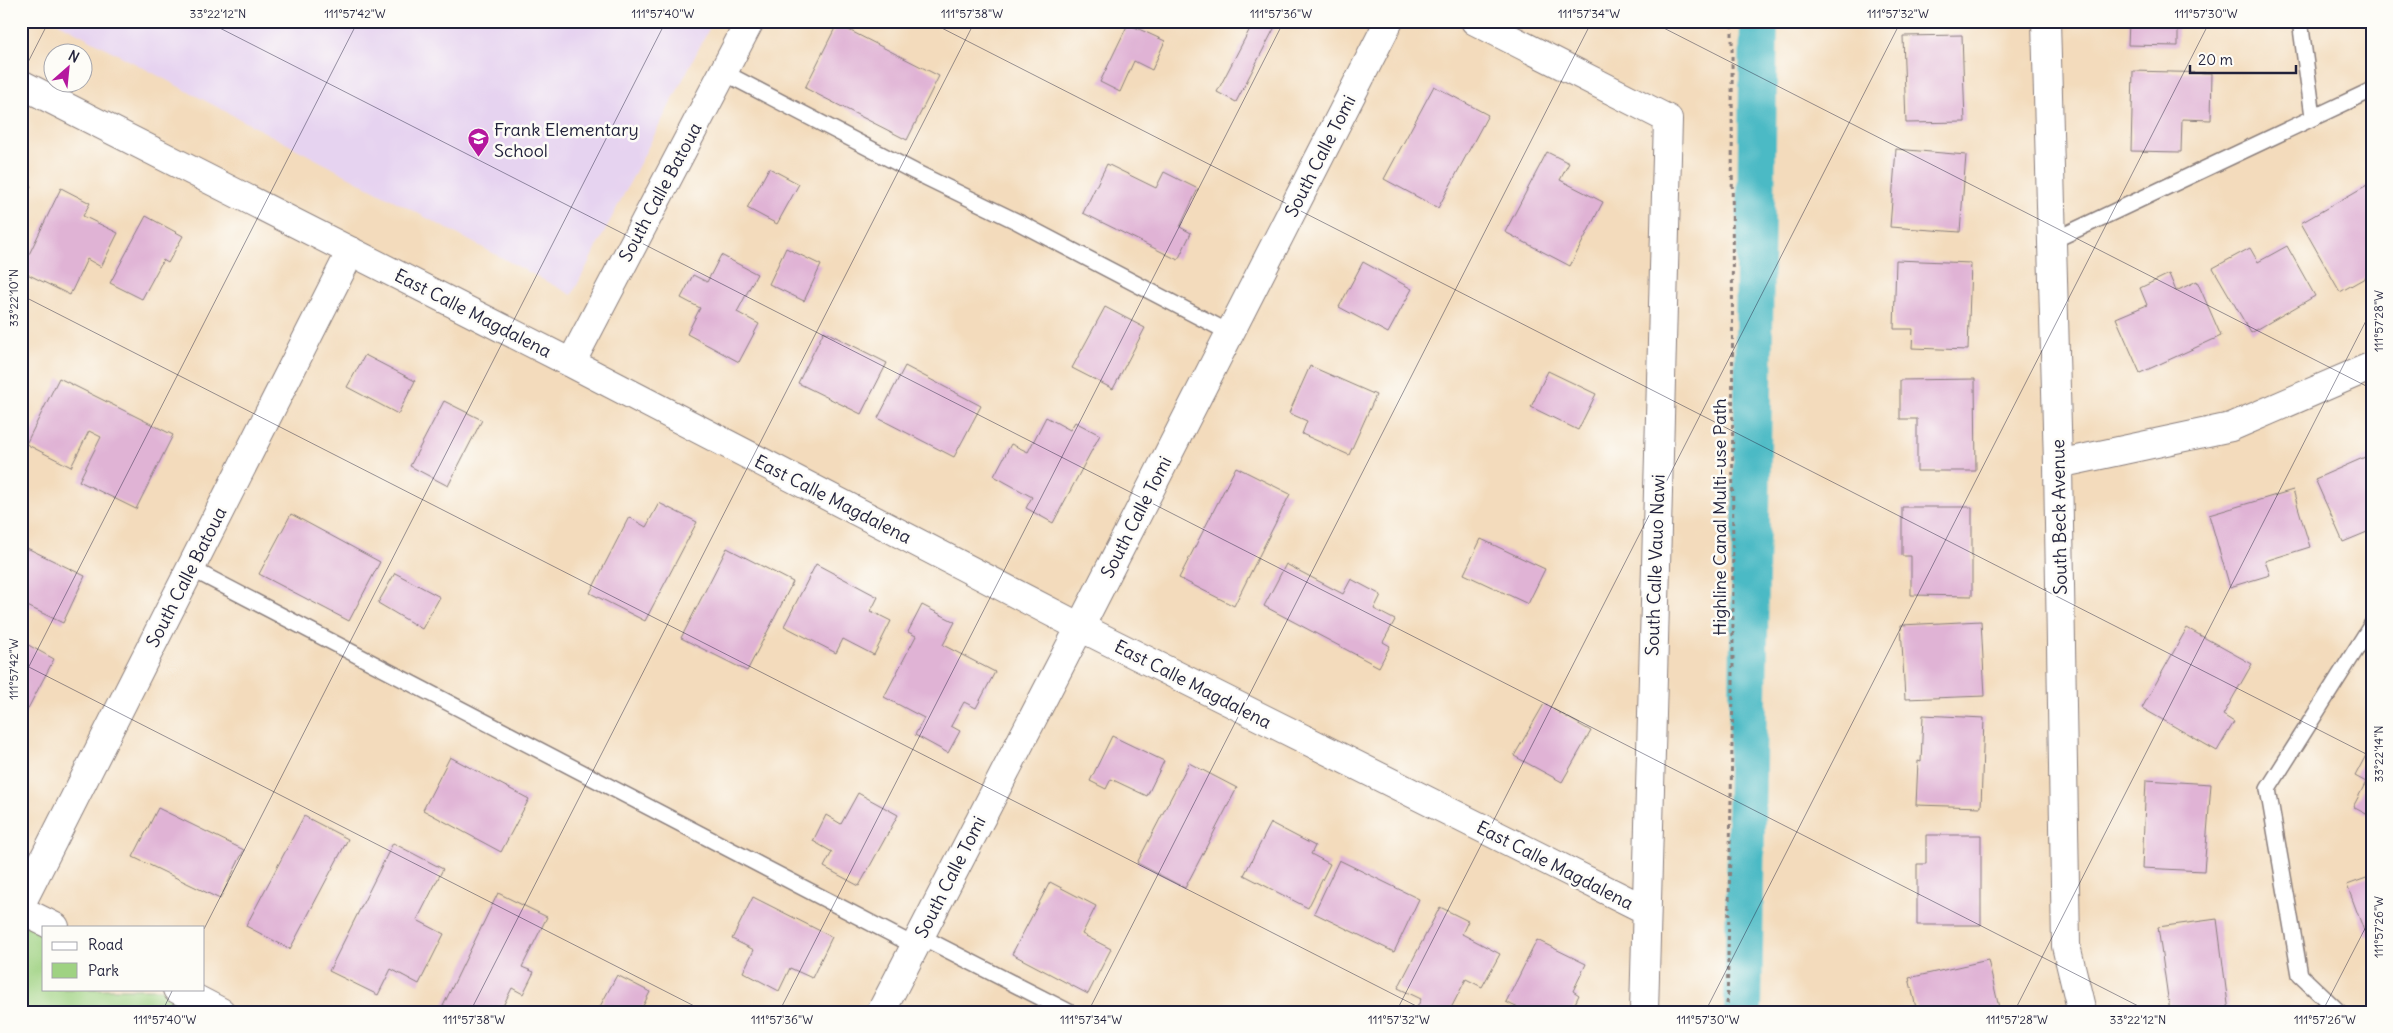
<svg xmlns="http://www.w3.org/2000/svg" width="2393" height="1033" viewBox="0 0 2393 1033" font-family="Delius,sans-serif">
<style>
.built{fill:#e6d3f0}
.green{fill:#9fd282;stroke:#607a5e}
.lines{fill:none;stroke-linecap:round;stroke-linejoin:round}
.canal{stroke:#4cbac5;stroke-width:38}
.building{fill:#e0b3d5}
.service-casing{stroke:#8a7e7c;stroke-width:18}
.minor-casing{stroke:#8a7e7c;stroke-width:30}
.path{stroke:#8a7e7c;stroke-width:3;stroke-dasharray:4 4;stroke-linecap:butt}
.service{stroke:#fff;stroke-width:15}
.minor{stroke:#fff;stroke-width:28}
.ticks{fill:none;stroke:#22223b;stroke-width:1;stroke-opacity:0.45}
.labels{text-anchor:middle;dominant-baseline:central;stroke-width:5;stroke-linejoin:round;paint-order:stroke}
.poi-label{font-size:18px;fill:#22223b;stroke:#fdfcf7;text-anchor:start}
.street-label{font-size:18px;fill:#22223b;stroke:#fdfcf7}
.neatline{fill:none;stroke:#22223b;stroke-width:2}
.ticks-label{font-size:12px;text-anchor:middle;fill:#22223b}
</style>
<rect width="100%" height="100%" fill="#fdfcf7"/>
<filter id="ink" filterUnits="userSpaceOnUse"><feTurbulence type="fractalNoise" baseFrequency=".02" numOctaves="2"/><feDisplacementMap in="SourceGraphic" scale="10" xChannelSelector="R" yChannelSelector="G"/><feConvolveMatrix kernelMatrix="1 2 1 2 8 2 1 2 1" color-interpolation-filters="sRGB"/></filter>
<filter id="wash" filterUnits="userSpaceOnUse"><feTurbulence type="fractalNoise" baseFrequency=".0096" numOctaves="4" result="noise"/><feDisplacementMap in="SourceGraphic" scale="20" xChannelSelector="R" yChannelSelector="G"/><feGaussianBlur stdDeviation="1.12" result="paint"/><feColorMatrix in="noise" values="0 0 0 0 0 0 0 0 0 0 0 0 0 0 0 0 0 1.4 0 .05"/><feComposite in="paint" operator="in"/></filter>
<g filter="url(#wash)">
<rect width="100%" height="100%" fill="#f3dbbc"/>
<path class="built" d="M55,21H713L572,295Z"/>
<path class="green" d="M21,910L44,927V989H177L221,1012H21Z"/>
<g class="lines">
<path class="canal" d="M1743,1012L1759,21"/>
</g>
<g id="blocks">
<path class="building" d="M1254,21H1278L1236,102L1217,92Z
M2129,21H2178V46L2128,45Z
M837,24L939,76L907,140L805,88Z
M1128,24L1165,41L1152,70L1134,61L1120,92L1100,82Z
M1962,35L1965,122L1906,123L1903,36Z
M2133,71L2212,73L2211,120L2182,119L2181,152L2131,151Z
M1434,86L1488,115L1438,208L1384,179Z
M1896,149L1966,155L1960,232L1890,227Z
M1547,152L1569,163L1560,180L1603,202L1570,266L1505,232Z
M1107,164L1156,188L1164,172L1198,189L1180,227L1191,233L1178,260L1083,213Z
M769,168L799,184L777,224L747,208Z
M21,181L31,186L21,204Z
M2367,185L2372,192V274L2340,292L2301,223Z
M61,188L90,203L83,216L118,233L101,267L87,259L70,295L21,271Z
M146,216L183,236L168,263L163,260L142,299L110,283Z
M2287,246L2315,296L2251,333L2213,268L2250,248L2258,262Z
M786,248L821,265L804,301L769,284Z
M721,255L757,274L737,312L759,324L739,362L687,334L700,308L681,298L693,275L707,282Z
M1896,260L1971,263L1968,350L1912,348L1913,329H1894Z
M1363,262L1412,289L1388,333L1339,307Z
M2169,274L2176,291L2197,281L2221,336L2140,373L2116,318L2147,305L2140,288Z
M1105,307L1145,328L1113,389L1072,368Z
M824,331L887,363L861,414L798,383Z
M365,355L415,381L398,414L347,387Z
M905,366L981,406L954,457L878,418Z
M1310,366L1376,395L1349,455L1302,434L1307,421L1289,413Z
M1548,371L1596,394L1578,430L1531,407Z
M59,378L173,435L136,509L79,481L101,437L89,431L71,467L26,444Z
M1975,379L1976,471H1917V419H1900V380Z
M444,401L482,420L448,486L410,466Z
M1046,417L1070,430L1075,422L1100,435L1053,523L1026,508L1032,497L994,476L1011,444L1028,452Z
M2372,454V530L2343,542L2315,479Z
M1236,467L1290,494L1234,606L1179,578Z
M2293,490L2310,547L2265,561L2270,575L2230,587L2209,515Z
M659,503L697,522L645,621L590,593L629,517L646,527Z
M1902,507H1972V596L1911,595V556H1902Z
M291,514L380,562L349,621L259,574Z
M1481,539L1545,569L1528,604L1464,574Z
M27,548L85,576L63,623L21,603V561Z
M727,548L793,582L747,671L681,638Z
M816,564L878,597L871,611L891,621L874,655L843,639L836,653L784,626Z
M1286,564L1343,594L1351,579L1381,595L1374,609L1395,620L1383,642L1390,646L1379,667L1264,606Z
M395,573L440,597L422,629L378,603Z
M922,605L955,622L943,645L995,672L976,708L964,702L951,726L960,731L948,753L915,735L924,718L884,697L916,636L908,632Z
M1981,621L1985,696L1905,699L1901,625Z
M2187,628L2252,664L2223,715L2234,722L2217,751L2142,708Z
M21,641L54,659L23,718L21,717Z
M1544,704L1591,731L1562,782L1514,756Z
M1923,715L1984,718L1981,807L1916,805L1918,761L1921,762Z
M1112,736L1164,761L1147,796L1111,779L1106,789L1090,781Z
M2372,744V817L2353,807L2366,782L2355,776Z
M450,757L529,799L501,852L423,810Z
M1189,763L1237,788L1185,888L1137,863Z
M2146,780L2211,784L2204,871L2142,868Z
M858,793L898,815L859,886L824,867L832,852L813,841L826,815L841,824Z
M158,808L244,850L220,899L133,857Z
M304,816L348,839L290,949L246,926Z
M1271,823L1315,846L1311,854L1330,864L1308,908L1244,875Z
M1926,835H1981V925H1917V864H1926Z
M393,843L443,869L417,920L444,934L419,984L391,969L378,995L329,971Z
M1339,860L1419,899L1394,952L1314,913Z
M2372,876V933L2366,936L2347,885Z
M1050,882L1096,906L1082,934L1111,949L1088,994L1012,954Z
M498,893L547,917L522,967L534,972L523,994L512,988L500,1012H455L443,1006Z
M753,897L832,937L812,978L790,968L779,991L743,972L754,950L732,939Z
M1440,907L1468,921L1462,934L1500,954L1482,987L1466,979L1449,1012H1415L1421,999L1398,988Z
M2217,919L2229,1012H2170L2158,927Z
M1537,940L1586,964L1573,991L1579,995L1571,1012H1526L1506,1002Z
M1988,960L2000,1012H1917L1909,978Z
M617,975L650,992L640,1012H597Z"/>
</g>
</g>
<g filter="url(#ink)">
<use href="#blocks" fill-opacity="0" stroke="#8a7e7c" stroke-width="1"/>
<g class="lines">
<defs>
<path id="service" d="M2300,21L2313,116
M723,72L915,172L1018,222L1230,333
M2052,241L2372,90
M190,568L915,946
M920,936L1069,1012
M2339,1012L2300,975L2268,789L2372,624"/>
<path id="minor" d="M1475,21L1668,119L1644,1012
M2046,21L2058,464L2066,946L2082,1012
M21,84L571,363L1080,627L1646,910
M571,363L750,21
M2058,464L2231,427L2372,366
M21,904L351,251
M21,910L55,927
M177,989L221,1012
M881,1012L1080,627L1389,21"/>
</defs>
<use href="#service" class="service-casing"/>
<use href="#minor" class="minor-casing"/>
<path class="path" d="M1727,1012L1733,691L1732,21"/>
<use href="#service" class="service"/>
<use href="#minor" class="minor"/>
</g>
</g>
<path class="ticks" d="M206,21L2150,1012M928,21L2372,757M1650,21L2372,389M21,76L49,21M21,295L1428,1012M21,663L706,1012M21,682L358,21M204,929L666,21M162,1012L173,989M470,1012L975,21M779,1012L1284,21M1088,1012L1592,21M1396,1012L1901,21M1705,1012L2210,21M2014,1012L2372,309M2322,1012L2372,915"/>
<defs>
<symbol id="school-pin" viewBox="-11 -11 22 30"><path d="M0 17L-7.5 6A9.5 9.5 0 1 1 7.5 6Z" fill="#b5179e" stroke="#fdfcf7"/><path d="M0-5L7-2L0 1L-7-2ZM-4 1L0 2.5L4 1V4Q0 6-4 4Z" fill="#fff"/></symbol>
</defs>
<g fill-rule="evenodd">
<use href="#school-pin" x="466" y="126" width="25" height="34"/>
</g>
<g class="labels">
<g class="poi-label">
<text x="494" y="129">Frank Elementary<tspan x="494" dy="21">School</tspan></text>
</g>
<g class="street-label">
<text transform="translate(1320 156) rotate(-63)">South Calle Tomi</text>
<text transform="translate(660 192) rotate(-62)">South Calle Batoua</text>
<text transform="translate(473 313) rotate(27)">East Calle Magdalena</text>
<text transform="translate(833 499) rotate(27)">East Calle Magdalena</text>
<text transform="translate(1136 517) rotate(-63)">South Calle Tomi</text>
<text transform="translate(1719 517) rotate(-90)">Highline Canal Multi-use Path</text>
<text transform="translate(2059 517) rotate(-91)">South Beck Avenue</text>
<text transform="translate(1655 565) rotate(-88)">South Calle Vauo Nawi</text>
<text transform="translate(186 577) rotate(-63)">South Calle Batoua</text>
<text transform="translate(1193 684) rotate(27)">East Calle Magdalena</text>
<text transform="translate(1555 865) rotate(27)">East Calle Magdalena</text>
<text transform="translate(950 877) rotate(-63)">South Calle Tomi</text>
</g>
</g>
<rect width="2393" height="1033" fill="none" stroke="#fdfcf7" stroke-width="55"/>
<rect x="42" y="926" width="162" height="65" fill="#fdfcf7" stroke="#a5a5ac"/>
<rect x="52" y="942" width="25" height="8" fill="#ffffff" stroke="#a5a5ac"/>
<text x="88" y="950" font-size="15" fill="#22223b">Road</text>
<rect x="52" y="963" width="25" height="15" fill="#9fd282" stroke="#a5a5ac"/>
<text x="88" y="976" font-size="15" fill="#22223b">Park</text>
<g transform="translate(68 68) rotate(27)"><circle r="24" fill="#fdfcf7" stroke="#a5a5ac"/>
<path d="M0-4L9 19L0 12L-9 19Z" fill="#b5179e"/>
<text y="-8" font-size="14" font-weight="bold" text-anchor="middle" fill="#22223b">N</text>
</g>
<path d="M2190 65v8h106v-8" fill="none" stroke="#22223b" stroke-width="2.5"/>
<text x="2198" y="65" font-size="15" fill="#22223b" stroke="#fdfcf7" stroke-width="4" paint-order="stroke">20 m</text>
<rect x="28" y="28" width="2338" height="978" class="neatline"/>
<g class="ticks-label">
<text x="218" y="18">33°22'12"N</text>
<text x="355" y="18">111°57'42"W</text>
<text x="663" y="18">111°57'40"W</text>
<text x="972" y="18">111°57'38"W</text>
<text x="1281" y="18">111°57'36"W</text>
<text x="1589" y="18">111°57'34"W</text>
<text x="1898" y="18">111°57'32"W</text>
<text x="2206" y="18">111°57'30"W</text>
<text transform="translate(14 298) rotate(-90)" y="4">33°22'10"N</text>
<text transform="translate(2379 321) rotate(-90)" y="4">111°57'28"W</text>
<text transform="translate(14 669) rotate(-90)" y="4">111°57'42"W</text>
<text transform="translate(2379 754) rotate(-90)" y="4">33°22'14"N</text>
<text transform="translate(2379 927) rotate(-90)" y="4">111°57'26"W</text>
<text x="165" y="1024">111°57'40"W</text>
<text x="474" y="1024">111°57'38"W</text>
<text x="782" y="1024">111°57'36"W</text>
<text x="1091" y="1024">111°57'34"W</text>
<text x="1399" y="1024">111°57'32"W</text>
<text x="1708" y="1024">111°57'30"W</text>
<text x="2017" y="1024">111°57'28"W</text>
<text x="2138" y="1024">33°22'12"N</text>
<text x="2325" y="1024">111°57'26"W</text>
</g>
</svg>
